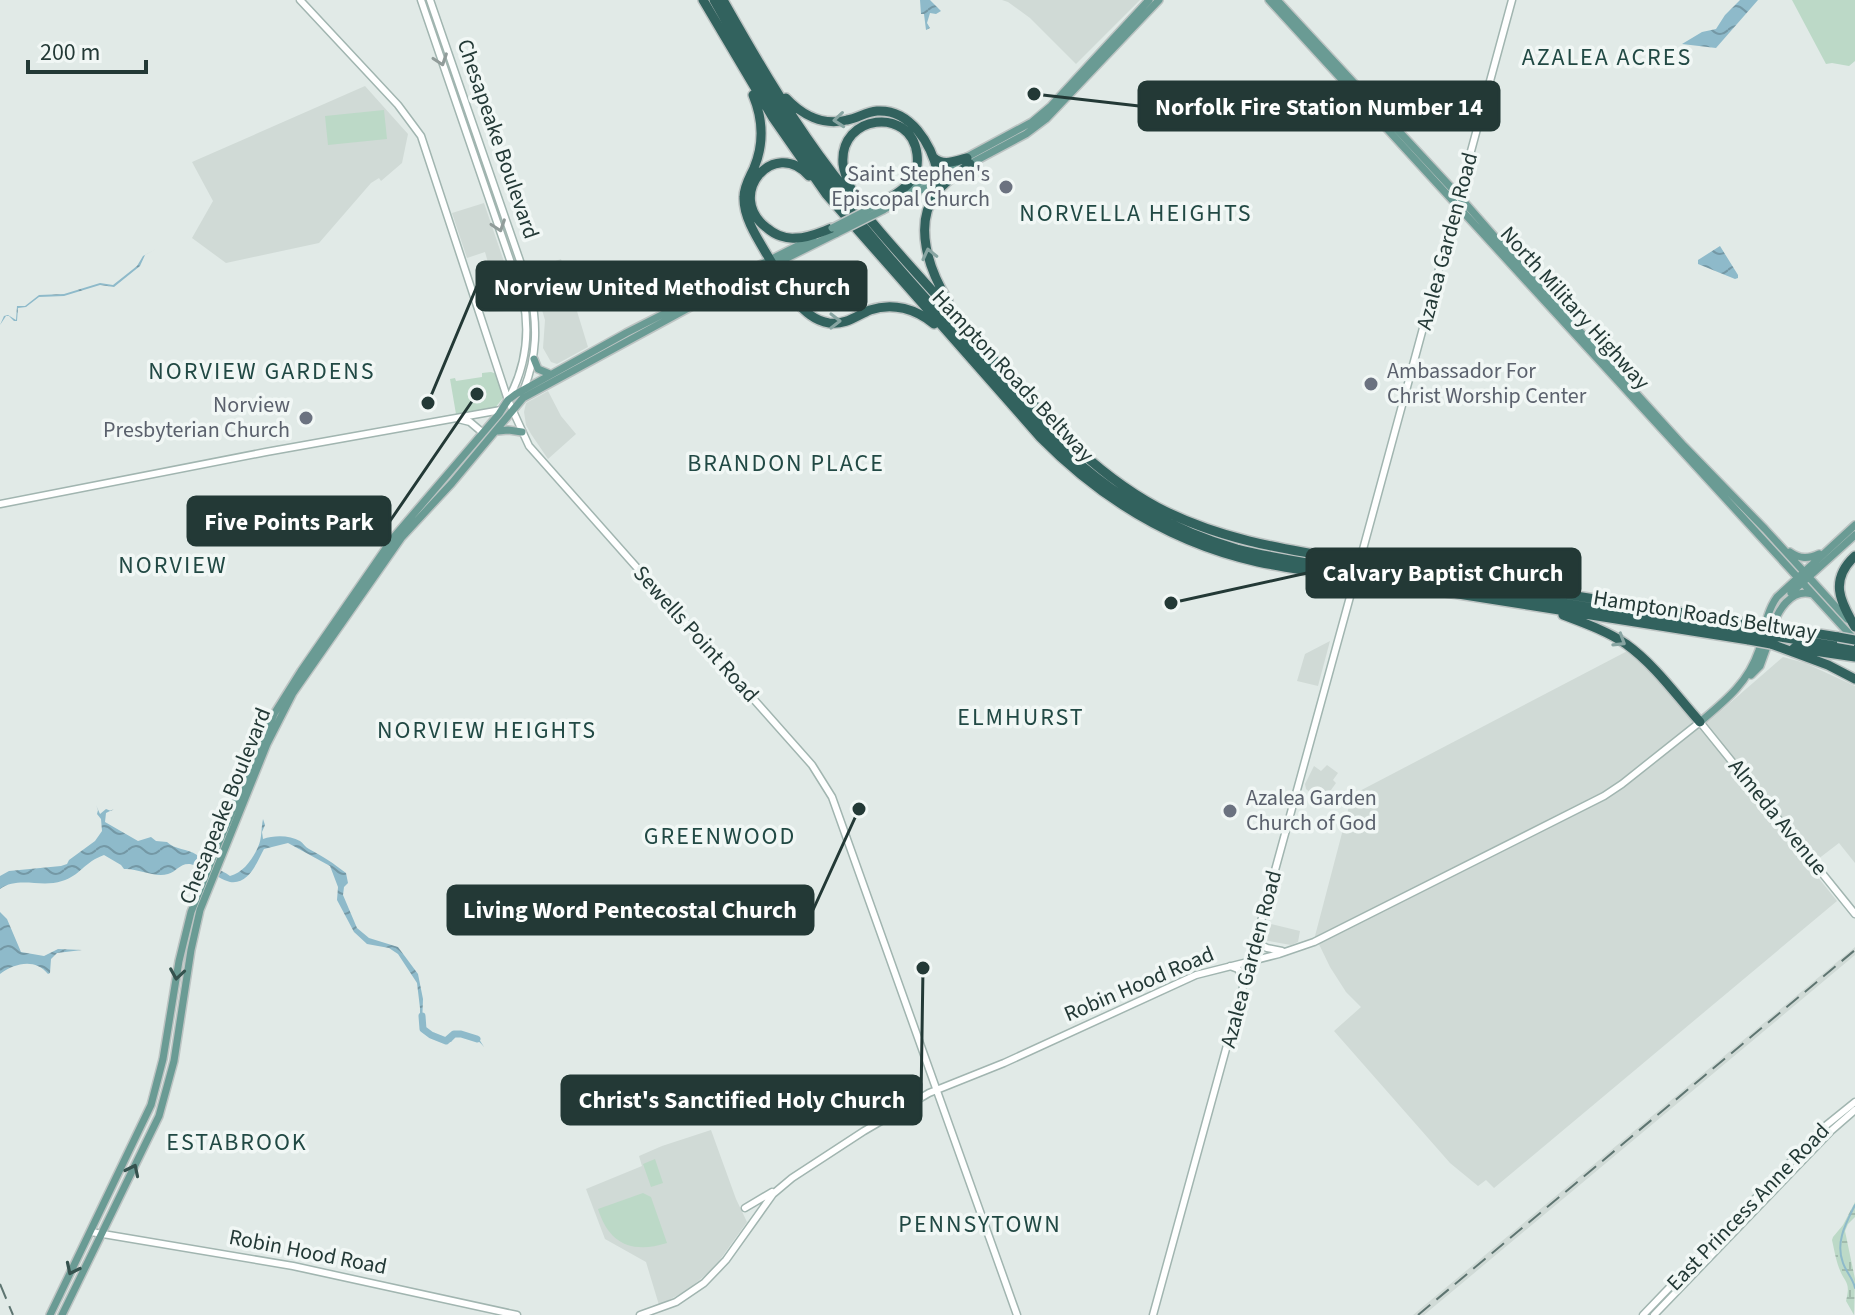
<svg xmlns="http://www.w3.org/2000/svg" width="1855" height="1315" viewBox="0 0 1855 1315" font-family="'Source Sans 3',sans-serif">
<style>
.built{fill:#d0dad6}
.wetland{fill:url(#wetland-marsh)}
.park{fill:#bcd9c7}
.water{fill:url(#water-waves)}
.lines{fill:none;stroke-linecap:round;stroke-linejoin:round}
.stream{stroke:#8ebaca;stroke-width:2}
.river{stroke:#8ebaca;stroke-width:7}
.secondary-casing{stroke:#a1b5b0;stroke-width:9}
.primary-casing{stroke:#bdc4c3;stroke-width:10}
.highway-casing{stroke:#bdc4c3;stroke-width:12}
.secondary{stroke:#fff;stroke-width:6}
.primary{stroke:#6a9b94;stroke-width:7}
.highway{stroke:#32625e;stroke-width:9}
.rail{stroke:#5e7571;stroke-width:2;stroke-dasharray:16 8;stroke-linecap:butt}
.primary-bridge-casing{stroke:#bdc4c3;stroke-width:10;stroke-linecap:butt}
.highway-bridge-casing{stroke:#bdc4c3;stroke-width:12;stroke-linecap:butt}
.primary-bridge{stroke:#6a9b94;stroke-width:7}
.highway-bridge{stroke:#32625e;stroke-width:9}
.oneway{stroke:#919c9a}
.oneway2{stroke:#88a5a2}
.oneway3{stroke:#35524e}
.worship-dot{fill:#6b7280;stroke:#f1f7f5;stroke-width:3}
.labels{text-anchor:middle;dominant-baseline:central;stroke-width:7;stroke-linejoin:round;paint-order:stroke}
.street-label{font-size:22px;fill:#233936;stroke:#f1f7f5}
.worship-label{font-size:22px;fill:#5b616d;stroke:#f1f7f5;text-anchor:end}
.neighbourhood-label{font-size:24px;letter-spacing:2px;fill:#214944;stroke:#f1f7f5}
.leader{fill:none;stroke:#233936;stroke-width:3}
.callout-dot{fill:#233936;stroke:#f1f7f5;stroke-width:3}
.callout{fill:#233936;stroke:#233936;stroke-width:3}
.callout-label{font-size:24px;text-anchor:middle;font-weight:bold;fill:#fff}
</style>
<defs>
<pattern id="wetland-marsh" width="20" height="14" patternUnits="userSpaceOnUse" patternTransform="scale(2)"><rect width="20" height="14" fill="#bcd9c7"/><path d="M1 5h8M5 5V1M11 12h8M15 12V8" fill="none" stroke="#a1bbac"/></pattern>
<pattern id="water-waves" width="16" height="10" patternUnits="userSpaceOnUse" patternTransform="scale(2)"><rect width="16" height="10" fill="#8ebaca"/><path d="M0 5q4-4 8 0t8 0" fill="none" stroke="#7498a5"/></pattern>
</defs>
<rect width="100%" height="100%" fill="#e1eae7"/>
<path class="built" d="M1002,0H1140L1076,64L1030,18L1008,2Z
M365,86L408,134L402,163L381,181L379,178L371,183L319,243L226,263L192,238L213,201L192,162Z
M484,203L513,288L515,306L514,309L507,311L490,312L485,310L476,285V277L481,267L489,266L485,252L467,258L452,213Z
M561,259L588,347L557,364L551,362L543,348L545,320L530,270Z
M548,391L561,416L576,434L548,459L531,434L526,425L524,412L526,403Z
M1330,641L1318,686L1297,681L1305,654Z
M1637,646L1708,722L1783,657L1805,663L1855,686V863L1839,843L1809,866L1837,901L1494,1188L1486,1180L1478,1186L1450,1163L1334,1031L1361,1007L1346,992L1330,967L1315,936L1352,795Z
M1327,765L1338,773L1333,780L1336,783L1331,790L1320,796H1314L1306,789L1305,784L1314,766L1321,771Z
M1267,923L1300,931L1298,942L1291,945L1263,940Z
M1855,947V955L1424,1315H1413Z
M711,1130L736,1199L747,1222L719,1261L708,1273L686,1291L659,1305L646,1262L605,1239L586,1189L642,1166L639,1156L662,1146Z"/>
<path class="wetland" d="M1855,1202V1217L1848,1224L1845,1231L1855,1279L1854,1315L1846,1301C1851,1281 1845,1284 1839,1268C1836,1260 1834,1249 1832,1240L1833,1237L1843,1225Z"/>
<path class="park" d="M1792,0H1855V61L1849,66L1832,63L1826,64Z
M384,110L387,139L328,145L325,116Z
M491,372L497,374L503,398L495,408L456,414L450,379L455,378L456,381L482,377V373Z
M655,1159L663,1183L651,1187L643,1164Z
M643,1193L651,1197L667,1243C632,1254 609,1244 598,1209Z"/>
<path class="water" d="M920,0H930L941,11L936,14L930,13L927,23L930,28L926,30L924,14H921Z
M1740,0H1758L1716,48L1682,44L1702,32L1716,29L1725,15Z
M1720,246L1738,275V278L1735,279L1698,264V260Z
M156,249L145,255L140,266L114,287L100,285L64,296L39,297L26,307L18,308L17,321H14L9,316H6L0,325L4,316L8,315L16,320L17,306H25L39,295L64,294L100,283L113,285L137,266L143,256Z
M96,805L100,814L106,809L111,811L114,809L106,813L105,822L138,841L151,837L156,841L167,842C175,850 187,848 197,855C198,856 199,859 201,860C208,867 221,869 230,876C243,873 253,859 258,847C262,839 261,828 263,819L265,825L262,832L263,839C274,835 290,835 300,841C303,843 305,847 309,849C324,857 333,863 346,873L348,883L344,887L343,895L357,928L369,938L398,947L418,974L423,999L422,1025L426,1033L449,1041L452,1039L455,1033H462L479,1039L484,1047C478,1038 466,1035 457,1035L451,1042H448L426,1035L420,1030V1008L417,983L398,954L389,948L367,944L354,932L337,900L338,887L330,866L288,843L264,849C257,862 249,885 230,882C222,880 216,875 208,871C202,869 196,865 190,864C180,863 176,872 168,874C154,878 138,868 124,869L121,865L104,855C84,862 80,876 62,881C41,888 18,876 0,889V876L9,871L61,866L67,864L69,860L95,841L102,831L101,819L97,814L98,810Z
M0,912L7,919L21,952L44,956L58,949L82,950L57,953L51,959L50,973L48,974C35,958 15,963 0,974Z"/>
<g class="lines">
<path class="stream" d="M1855,1205C1846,1223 1835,1242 1843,1263C1846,1272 1853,1278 1855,1288"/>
<path class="river" d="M422,1016L423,1029L431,1035L446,1041L454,1034H461L477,1039"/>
<defs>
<path id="secondary" d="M300,0L398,105L421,136L508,400L529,446L812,765L832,797L1017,1315
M421,0L523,298C530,332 526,365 510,396
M430,0L530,290C538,325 537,356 524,389
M458,419L470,422L483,433
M0,504L266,452L501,410
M1359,564L1512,0
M1255,942L1267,948L1282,951
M1230,966L1238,969L1244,981
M745,1208L772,1192
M91,1232L293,1266L517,1315
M640,1315L676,1302L704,1283L726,1260L773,1194L792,1178L864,1131L929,1093L1004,1063L1196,975L1279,954L1314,942L1604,796L1622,784L1700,722L1855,914
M1153,1315L1356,575
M1643,1315L1824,1127L1855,1102
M1654,1315L1832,1130L1855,1110"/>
<path id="primary" d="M1269,0L1854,639
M1277,0L1459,196L1516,261L1684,446L1765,529L1847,619
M966,166L1026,134L1046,119L1159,0
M906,190L1032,122L1051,106L1149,0
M883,210L951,174
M743,280L837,233
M534,359L538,369L550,374
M498,431L508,430L522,432
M1790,552C1800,559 1808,559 1819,554
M1791,593L1855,535
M1772,629C1777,611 1791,588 1812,594
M1751,675L1760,666L1769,641
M1700,722C1725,701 1748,683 1759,650C1764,633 1766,612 1777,597L1855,525
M50,1315L151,1105L163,1059L179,961L191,912L219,842L274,714L301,671L393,538L499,414L508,400L516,394L626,333L813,238
M62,1315L159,1116L174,1061L191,950L200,910L267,744L293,693L402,537L452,483L523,398L696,304"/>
<path id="highway" d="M703,0L773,118L826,194L1040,437C1102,500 1172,543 1258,562C1286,568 1315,572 1344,576
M714,0C746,56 777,113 816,166C885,260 969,344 1046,432C1099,487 1163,528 1237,549C1272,558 1309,563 1345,569
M723,0C753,53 783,105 819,155C866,220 922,279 976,339C1031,402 1083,467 1157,507C1218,539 1282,549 1349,560
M753,95C763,119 764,144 754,168C750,177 744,186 744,197C743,220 762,245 773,265
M786,98C802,115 823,126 847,120C858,118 866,112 877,111C911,109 931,144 938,173L933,184
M933,157C944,167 954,161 967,158
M809,176C774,136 724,196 767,228C775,235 786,239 796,238C809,238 821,232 832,228
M853,193C849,184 844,174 843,164C839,114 911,106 917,154C918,162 917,171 913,178C905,190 891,197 879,204
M948,301C929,270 913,225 936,193C945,181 958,173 970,164
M692,305C714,300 733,282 756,281C792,280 797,318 829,323C846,325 856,316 870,310C893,302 916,309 934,324
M1855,556C1829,580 1840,601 1855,627
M1373,564L1754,624
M1368,572L1751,633
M1369,580L1749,640
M1563,615C1584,623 1607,631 1626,644C1655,665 1676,695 1700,722
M1776,627L1838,637
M1773,636L1855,649
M1771,644L1828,665L1855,679
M1794,648L1855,657"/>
</defs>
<use href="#secondary" class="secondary-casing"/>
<use href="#primary" class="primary-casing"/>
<use href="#highway" class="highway-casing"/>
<use href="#secondary" class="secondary"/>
<use href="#primary" class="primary"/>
<use href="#highway" class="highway"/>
<path class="rail" d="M0,1284L13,1315
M1418,1315L1855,950"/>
<defs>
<path id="primary-bridge" d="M832,228L879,204
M837,233L883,210"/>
<path id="highway-bridge" d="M1349,560L1373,564
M1345,569L1368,572
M1344,576L1369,580
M1754,624L1776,627
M1751,633L1773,636
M1838,637L1855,640
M1749,640L1771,644"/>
</defs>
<use href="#primary-bridge" class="primary-bridge-casing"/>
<use href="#highway-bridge" class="highway-bridge-casing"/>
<use href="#primary-bridge" class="primary-bridge"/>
<use href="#highway-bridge" class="highway-bridge"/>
</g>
<defs><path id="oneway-chevron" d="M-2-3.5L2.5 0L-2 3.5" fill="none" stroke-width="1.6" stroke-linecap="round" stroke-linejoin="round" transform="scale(2)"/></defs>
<g class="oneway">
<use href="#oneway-chevron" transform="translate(441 60) rotate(71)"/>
<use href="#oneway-chevron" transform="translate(499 226) rotate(71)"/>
</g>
<g class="oneway2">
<use href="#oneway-chevron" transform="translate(839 120) rotate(175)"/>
<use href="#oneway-chevron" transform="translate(929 254) rotate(-103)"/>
<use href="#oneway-chevron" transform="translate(835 321)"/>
<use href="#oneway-chevron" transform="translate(1620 641) rotate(32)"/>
</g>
<g class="oneway3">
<use href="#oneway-chevron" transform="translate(177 974) rotate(99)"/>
<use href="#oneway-chevron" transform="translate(133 1170) rotate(-64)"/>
<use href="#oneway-chevron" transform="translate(72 1269) rotate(116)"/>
</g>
<g class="worship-dot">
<circle cx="1006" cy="187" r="8"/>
<circle cx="1371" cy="384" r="8"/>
<circle cx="306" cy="418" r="8"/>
<circle cx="1230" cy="811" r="8"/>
</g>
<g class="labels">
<g class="street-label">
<text transform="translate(498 139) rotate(71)">Chesapeake Boulevard</text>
<text transform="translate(1447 241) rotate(-75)">Azalea Garden Road</text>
<text transform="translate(1575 308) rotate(48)">North Military Highway</text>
<text transform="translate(1013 376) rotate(47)">Hampton Roads Beltway</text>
<text transform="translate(1705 615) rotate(9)">Hampton Roads Beltway</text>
<text transform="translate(696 634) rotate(48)">Sewells Point Road</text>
<text transform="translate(225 806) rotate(-68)">Chesapeake Boulevard</text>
<text transform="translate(1778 817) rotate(51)">Almeda Avenue</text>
<text transform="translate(1251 959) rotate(-75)">Azalea Garden Road</text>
<text transform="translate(1139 984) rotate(-23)">Robin Hood Road</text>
<text transform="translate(1748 1207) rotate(-46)">East Princess Anne Road</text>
<text transform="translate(308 1252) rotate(11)">Robin Hood Road</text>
</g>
<g class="worship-label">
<text x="990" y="174">Saint Stephen's<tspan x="990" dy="25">Episcopal Church</tspan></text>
<text x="1387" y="371" text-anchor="start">Ambassador For<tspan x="1387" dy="25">Christ Worship Center</tspan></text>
<text x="290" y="405">Norview<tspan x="290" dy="25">Presbyterian Church</tspan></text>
<text x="1246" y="798" text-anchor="start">Azalea Garden<tspan x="1246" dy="25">Church of God</tspan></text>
</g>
<g class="neighbourhood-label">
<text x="1607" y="57">AZALEA ACRES</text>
<text x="1136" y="213">NORVELLA HEIGHTS</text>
<text x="262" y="371">NORVIEW GARDENS</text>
<text x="786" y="463">BRANDON PLACE</text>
<text x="173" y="565">NORVIEW</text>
<text x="1021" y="717">ELMHURST</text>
<text x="487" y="730">NORVIEW HEIGHTS</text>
<text x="720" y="836">GREENWOOD</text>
<text x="237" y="1142">ESTABROOK</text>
<text x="980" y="1224">PENNSYTOWN</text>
</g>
</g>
<path class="leader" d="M1034 94L1139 106M428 403L477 286M477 394L390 521M1171 603L1307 573M859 809L813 910M923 968L921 1100"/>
<g class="callout-dot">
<circle cx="1034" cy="94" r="8"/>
<circle cx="428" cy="403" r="8"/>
<circle cx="477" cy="394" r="8"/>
<circle cx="1171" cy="603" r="8"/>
<circle cx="859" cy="809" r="8"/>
<circle cx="923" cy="968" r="8"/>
</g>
<g class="callout">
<rect x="1139" y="82" width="360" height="48" rx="8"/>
<rect x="477" y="262" width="389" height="48" rx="8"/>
<rect x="188" y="497" width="202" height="48" rx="8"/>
<rect x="1307" y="549" width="273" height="48" rx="8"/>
<rect x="448" y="886" width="365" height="48" rx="8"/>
<rect x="562" y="1076" width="359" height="48" rx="8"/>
</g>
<g class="callout-label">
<text x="1319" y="115">Norfolk Fire Station Number 14</text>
<text x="672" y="295">Norview United Methodist Church</text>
<text x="289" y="530">Five Points Park</text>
<text x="1443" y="581">Calvary Baptist Church</text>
<text x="630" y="918">Living Word Pentecostal Church</text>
<text x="742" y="1108">Christ's Sanctified Holy Church</text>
</g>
<path d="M28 60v12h118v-12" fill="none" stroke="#233936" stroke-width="4"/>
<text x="40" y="60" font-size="24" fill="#233936" stroke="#f1f7f5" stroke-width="6" paint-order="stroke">200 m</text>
</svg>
